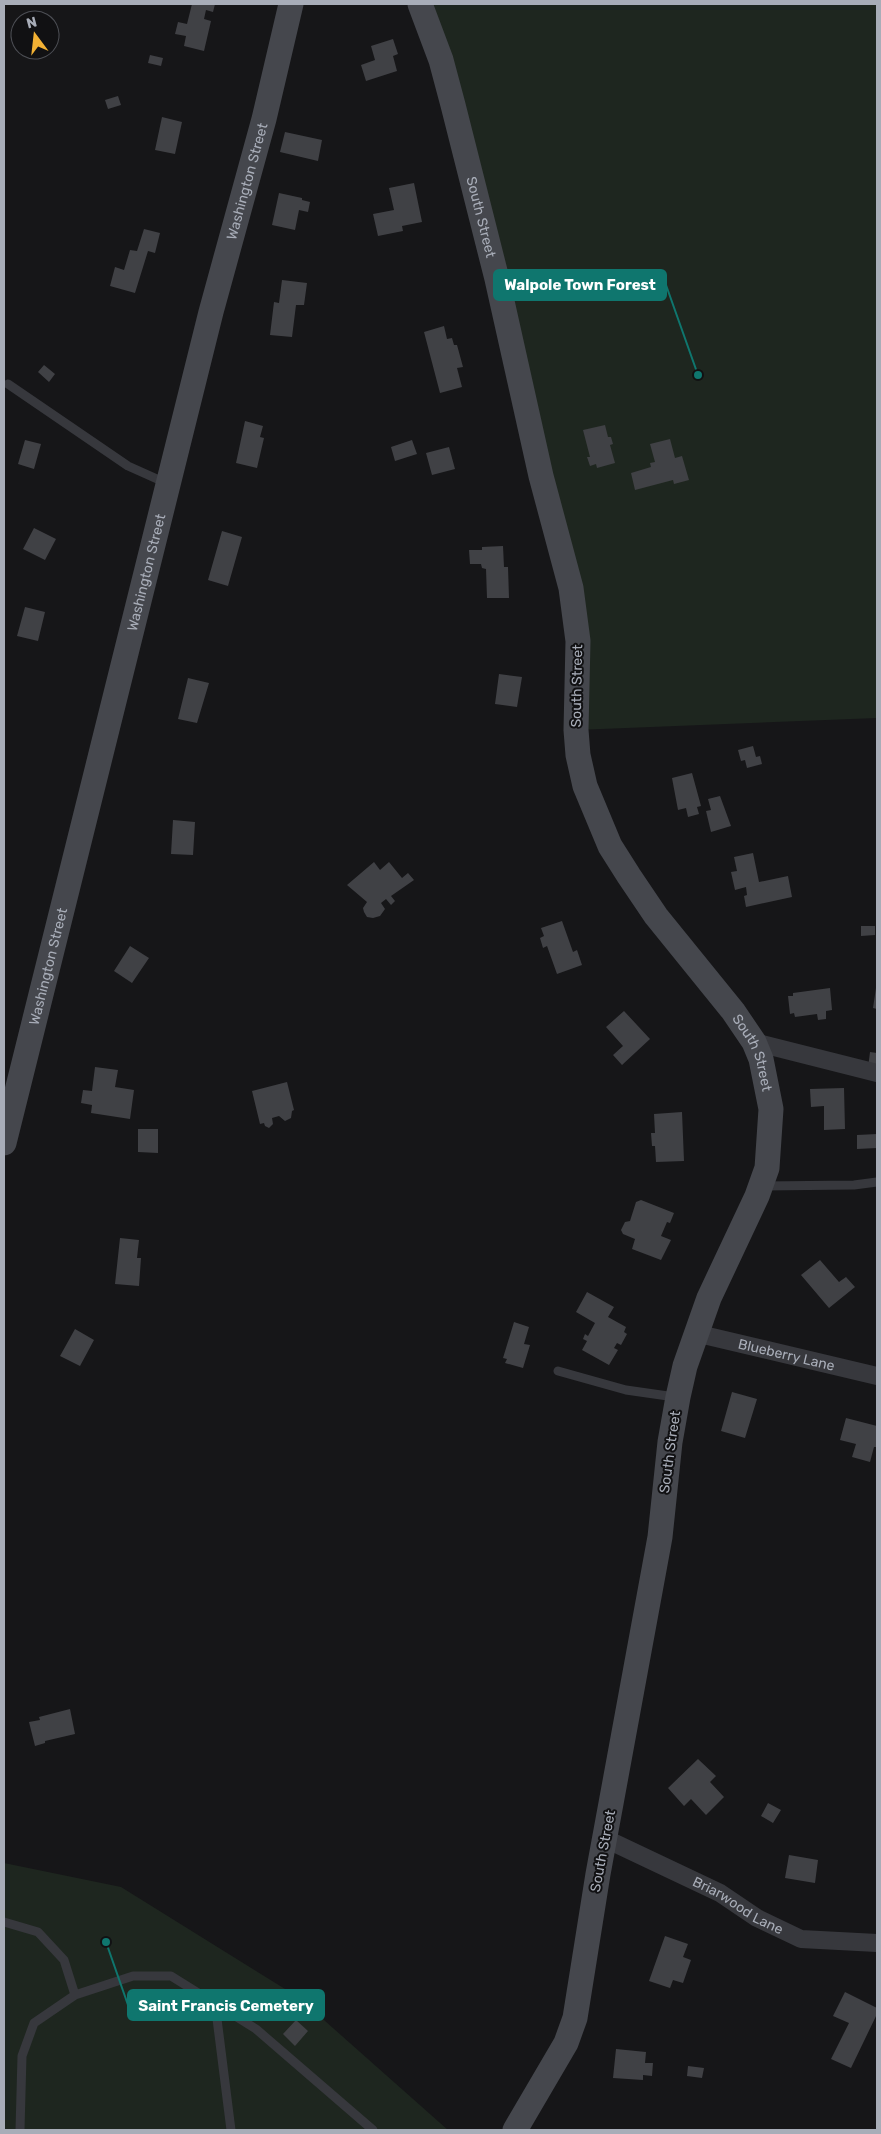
<svg xmlns="http://www.w3.org/2000/svg" width="881" height="2134" viewBox="0 0 881 2134" font-family="Rubik,sans-serif">
<style>
.green{fill:#1e261f}
.building{fill:#404145}
.lines{fill:none;stroke-linecap:round;stroke-linejoin:round}
.lane{stroke:#37383d;stroke-width:9}
.street{stroke:#37383d;stroke-width:18}
.secondary{stroke:#45474d;stroke-width:25}
.labels{text-anchor:middle;dominant-baseline:central;stroke-width:4;stroke-linejoin:round;paint-order:stroke}
.street-label{font-size:14px;fill:#a8adb8;stroke:#111113}
.leader{fill:none;stroke:#0f766e;stroke-width:2}
.callout-dot{fill:#0f766e;stroke:#111113;stroke-width:2}
.callout{fill:#0f766e;stroke:#0f766e;stroke-width:2}
.callout-label{font-size:15px;text-anchor:middle;font-weight:bold;fill:#fff}
</style>
<rect width="100%" height="100%" fill="#161618"/>
<path class="green" d="M420,4H877V718L576,730L579,668Z
M4,1863L121,1887L298,1997L448,2130H4Z"/>
<path class="building" d="M192,4H215L213,12L206,10L204,19L211,21L204,51L184,46L186,36L175,34L178,22L187,24Z
M393,39L398,54L393,56L397,71L366,81L361,65L375,60L371,46Z
M150,55L163,58L161,66L148,63Z
M118,96L121,105L108,109L105,100Z
M162,117L182,122L175,154L155,150Z
M285,132L322,140L318,161L280,152Z
M414,183L422,222L402,226L403,231L378,236L373,214L394,210L389,188Z
M279,193L302,198V200L310,202L308,212L299,210L295,230L272,225Z
M144,229L160,233L155,253L148,251L135,293L110,286L115,267L124,270L130,250L137,251Z
M282,280L307,283L304,305H296L292,337L270,335L274,302L279,303Z
M444,326L447,339L452,338L454,345H457L463,367L457,368L462,387L440,393L424,332Z
M44,365L55,374L49,382L38,372Z
M245,421L263,426L260,437L264,438L257,468L236,463Z
M605,425L608,437H611L613,444L610,445L615,463L597,468L596,464L590,466L587,457H590L583,430Z
M670,439L675,458L682,456L689,480L674,484L673,480L635,490L631,473L651,467L650,463L655,462L650,444Z
M25,440L41,444L34,469L18,464Z
M412,440L417,454L395,461L391,447Z
M449,447L455,469L432,475L426,453Z
M34,528L56,539L45,560L23,549Z
M222,531L242,537L228,586L208,580Z
M503,546L504,567H508L509,598H487L486,569L482,568L481,564H470L469,550H482V547Z
M25,607L45,612L38,641L17,636Z
M499,674L522,677L517,707L495,704Z
M188,678L209,683L197,723L178,719Z
M753,746L756,757L760,756L762,764L747,768L745,760L741,761L738,750Z
M692,773L701,806L697,807L699,814L688,817L686,808L678,810L672,778Z
M720,796L731,826L711,832L706,811L711,810L708,799Z
M173,820L195,822L193,855L171,854Z
M753,853L759,882L788,876L792,897L746,907L744,896L747,895L746,887L735,890L731,872L737,871L734,857Z
M374,862L380,870L389,862L402,878L408,873L414,880L391,896L395,901L391,905L386,899L381,903L385,909L380,916L373,918L367,917L364,912L363,908L367,902L347,885Z
M562,921L573,952L577,950L582,965L557,974L547,946L543,948L540,938L544,936L541,928Z
M861,926H875V935L861,936Z
M130,946L149,958L132,983L114,971Z
M830,988L832,1010L826,1011V1019L818,1020L817,1014L795,1017L794,1013L790,1014L788,996H793V993Z
M876,988H877V1009L873,1008Z
M624,1011L650,1039L622,1065L613,1055L623,1046L606,1027Z
M870,1052L877,1053V1070L868,1068Z
M95,1067L118,1070L115,1087L134,1090L130,1119L91,1113L92,1105L81,1103L83,1090L92,1091Z
M287,1082L294,1110L292,1111L291,1118L285,1121L279,1116L272,1118L273,1124L269,1128L265,1126L264,1123L260,1124L252,1091Z
M844,1088L845,1129L824,1130V1106L811,1107L810,1089Z
M682,1112L684,1161L656,1162L655,1146H652L651,1133H655L654,1114Z
M138,1129H158V1153L138,1152Z
M877,1134V1148L857,1149V1135Z
M641,1200L674,1213L670,1223L667,1222L661,1236L671,1240L661,1260L632,1249L635,1239L623,1234L621,1230L625,1222L630,1221L636,1202Z
M120,1238L139,1240L137,1258H141L139,1286L115,1284Z
M820,1260L839,1282L846,1277L855,1287L829,1308L801,1275Z
M587,1292L614,1307L608,1317L626,1327L624,1332L627,1334L621,1345L617,1343L614,1348L618,1350L609,1365L582,1350L587,1341L583,1339L585,1334L588,1336L595,1323L576,1312Z
M514,1322L529,1327L524,1344L530,1345L523,1368L505,1363L507,1359L503,1358Z
M75,1329L94,1340L80,1366L60,1356Z
M732,1392L757,1399L745,1438L721,1431Z
M846,1418L877,1426V1447H874L870,1462L852,1457L856,1444L840,1440Z
M70,1709L75,1734L45,1741V1743L35,1746L29,1722L40,1720L39,1717Z
M698,1759L716,1776L710,1782L724,1797L706,1815L691,1799L684,1806L668,1788Z
M768,1803L781,1810L773,1823L761,1816Z
M789,1855L818,1860L815,1883L785,1878Z
M665,1936L688,1944L683,1957L691,1960L683,1983L673,1980L670,1988L649,1981Z
M845,1992L877,2008V2014L851,2068L831,2059L849,2023L833,2016Z
M296,2020L308,2031L295,2046L283,2034Z
M616,2049L646,2052L645,2063H653L652,2076L643,2075V2080L613,2078Z
M688,2066L704,2068L702,2078L687,2076Z"/>
<g class="lines">
<path class="lane" d="M8,384L128,466L166,483
M763,1186L854,1185L877,1182
M558,1371L626,1390L675,1397
M4,1922L38,1932L64,1960L75,1995
M215,2003L231,2130
M20,2130L22,2056L34,2023L75,1995L133,1976H171L256,2029L373,2130"/>
<g class="street">
<path d="M754,1042L877,1073"/>
<path id="s1" d="M695,1333L877,1376"/>
<path id="s2" d="M606,1839L720,1893L757,1918L801,1939L877,1943"/>
</g>
<g class="secondary">
<path id="s3" d="M420,4L441,60L453,105L497,279L541,476L571,588L578,641L576,730L578,755L585,786L610,846L629,876L656,916L733,1011L754,1042L761,1059L771,1109L767,1168L757,1196L709,1298L685,1366L678,1397L670,1442L660,1537L598,1874L575,2018L566,2043L515,2130"/>
<path id="s4" d="M4,1143L211,312L264,119L291,4"/>
</g>
</g>
<g class="labels">
<g class="street-label">
<text stroke="none"><textPath href="#s4" startOffset="992">Washington Street</textPath></text>
<text stroke="none"><textPath href="#s3" startOffset="222">South Street</textPath></text>
<text stroke="none"><textPath href="#s4" startOffset="588">Washington Street</textPath></text>
<text transform="translate(577 686) rotate(-89)">South Street</text>
<text stroke="none"><textPath href="#s4" startOffset="182">Washington Street</textPath></text>
<text stroke="none"><textPath href="#s3" startOffset="1121">South Street</textPath></text>
<text stroke="none"><textPath href="#s1" startOffset="94">Blueberry Lane</textPath></text>
<text transform="translate(670 1452) rotate(-82)">South Street</text>
<text transform="translate(603 1851) rotate(-79)">South Street</text>
<text stroke="none"><textPath href="#s2" startOffset="148">Briarwood Lane</textPath></text>
</g>
</g>
<path class="leader" d="M698 375L666 285M106 1942L128 2005"/>
<g class="callout-dot">
<circle cx="698" cy="375" r="5"/>
<circle cx="106" cy="1942" r="5"/>
</g>
<g class="callout">
<rect x="494" y="270" width="172" height="30" rx="5"/>
<rect x="128" y="1990" width="196" height="30" rx="5"/>
</g>
<g class="callout-label">
<text x="580" y="290">Walpole Town Forest</text>
<text x="226" y="2011">Saint Francis Cemetery</text>
</g>
<rect width="881" height="2134" fill="none" stroke="#a8adb8" stroke-width="10"/>
<g transform="translate(35 35) rotate(345)"><circle r="24" fill="#111113" stroke="#4d4f55"/>
<path d="M0-4L9 19L0 12L-9 19Z" fill="#f2b134"/>
<text y="-8" font-size="14" font-weight="bold" text-anchor="middle" fill="#a8adb8">N</text>
</g>
</svg>
